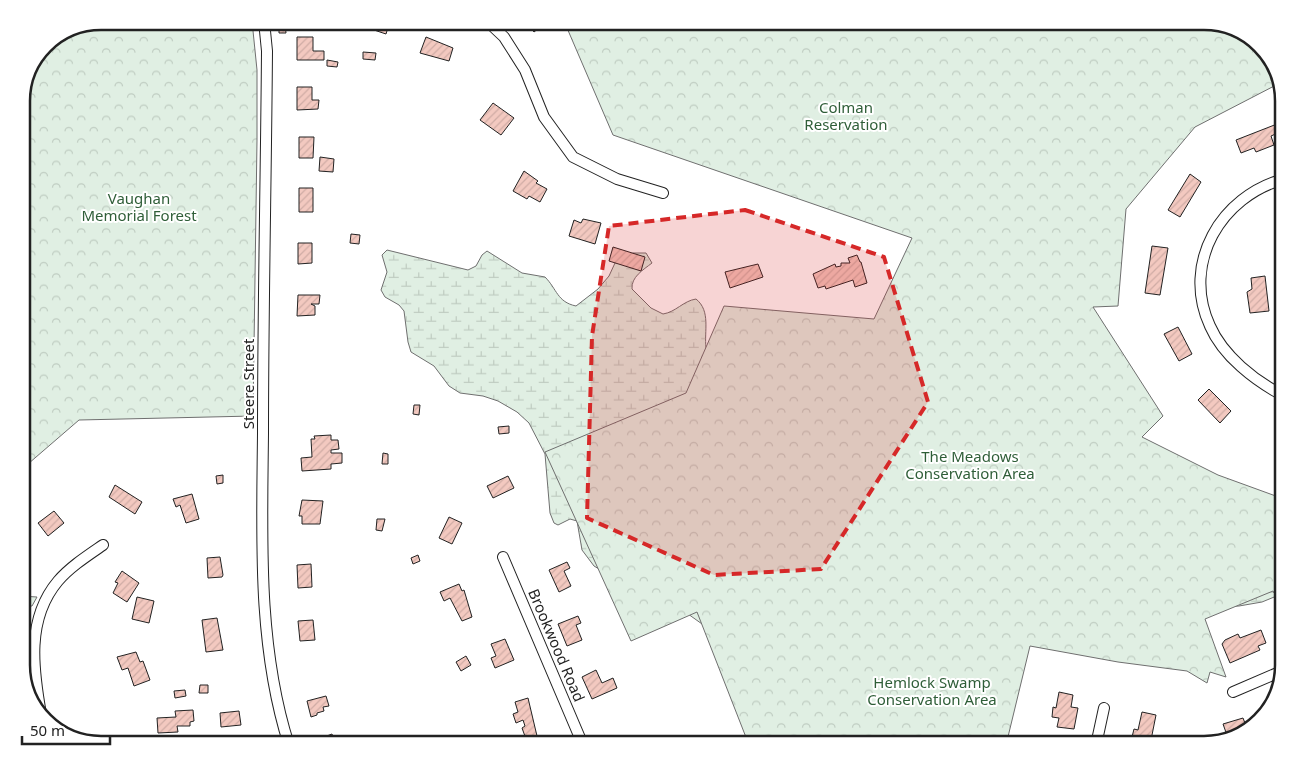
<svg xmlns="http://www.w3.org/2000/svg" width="1305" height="766" viewBox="0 0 1305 766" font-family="'Noto Sans',sans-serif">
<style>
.wetland{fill:url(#wetland-marsh);stroke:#6f6f6f}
.park{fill:url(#park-crowns);stroke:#6f6f6f}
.building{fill:url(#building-hatch);stroke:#222}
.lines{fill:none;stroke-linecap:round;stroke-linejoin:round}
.minor-casing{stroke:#222;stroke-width:12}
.minor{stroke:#fff;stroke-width:10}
.marked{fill:#d62828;fill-opacity:0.2;stroke:#d62828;stroke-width:4;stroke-dasharray:10 6;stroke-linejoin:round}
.labels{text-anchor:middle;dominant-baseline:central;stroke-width:4;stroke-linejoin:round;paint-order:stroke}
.park-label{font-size:15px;fill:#2f5e38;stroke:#fff}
.street-label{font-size:15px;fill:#222;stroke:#fff}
.rim{fill:none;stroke:#222;stroke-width:2.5}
</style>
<defs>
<pattern id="wetland-marsh" width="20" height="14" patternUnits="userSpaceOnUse" patternTransform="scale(1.25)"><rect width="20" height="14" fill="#e0efe3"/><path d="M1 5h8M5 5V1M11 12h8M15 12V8" fill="none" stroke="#c0cdc2"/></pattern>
<pattern id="park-crowns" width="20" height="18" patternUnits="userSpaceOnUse" patternTransform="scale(1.25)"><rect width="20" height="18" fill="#e0efe3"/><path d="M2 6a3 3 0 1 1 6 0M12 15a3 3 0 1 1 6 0" fill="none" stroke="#c0cdc2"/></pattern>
<pattern id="building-hatch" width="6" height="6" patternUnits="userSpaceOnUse" patternTransform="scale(1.25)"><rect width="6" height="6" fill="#f3c9c0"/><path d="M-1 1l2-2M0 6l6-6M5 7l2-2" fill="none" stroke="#d0aca5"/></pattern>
</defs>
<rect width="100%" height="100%" fill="#fff"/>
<path class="wetland" d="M387,250L468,270L476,266L482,255L487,251L522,273L545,277C557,289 557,302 576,306L598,289L609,276L615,263L633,253H646L652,263C643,270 631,277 632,289L651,308L663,314C676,312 683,301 696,299C711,311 704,331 706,348C707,362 711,377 713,391L1284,534V593L1262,602L1239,606L709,629L663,596L609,575L594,566L582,550L577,521L570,519L558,525L554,523L550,513L545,454L529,423L517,412L498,401L483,396L460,393L449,386L434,366L411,352L408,342L404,311L399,305L385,297L381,290L387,272L382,255Z"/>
<path class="park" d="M101,21H252L257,70V140L253,416L79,420L21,470V96L45,44Z
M564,21H1204L1244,32L1273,61L1280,83L1195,127L1126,209L1118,306L1093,307L1163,416L1142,437L1218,475L1284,499V589L1274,593L1273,591L1205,619L1226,677L1210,672L1207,683L1187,671L1118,662L1030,646L1006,745H749L697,612L631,641L545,452L686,393L724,306L874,319L912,238L613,135Z
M21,596L37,597L32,606H21Z"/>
<path class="building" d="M361,21H390L386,34L365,27L366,23Z
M525,21H548L534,32Z
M279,24H285L286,33H279Z
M297,37H313V51H324V60H297Z
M426,37L453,48L449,61L420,53Z
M363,52L376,53L375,60L363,59Z
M327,60L338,62L337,67L327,66Z
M297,87H312V100H319L318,109L297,110Z
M493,103L514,118L501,135L480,120Z
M1277,124L1280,132L1271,136L1274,145L1256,152L1254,148L1241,153L1236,140Z
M299,137H314L313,158H299Z
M320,157L334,159L333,172L319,171Z
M524,171L538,181L536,183L547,189L540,202L529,196L527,199L513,191Z
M1190,174L1201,182L1180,217L1168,210Z
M299,188H313V212H299Z
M583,219L601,223L595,244L569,236L574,220L581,223Z
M351,234L360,235L359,244L350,243Z
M298,243H312V263L298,264Z
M1152,246L1168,248L1160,295L1145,293Z
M613,247L645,257L641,271L609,261Z
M857,255L860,262H861L867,283L855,287L853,280L826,289L825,286L818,288L813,274L835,264L836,267L841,266V263H850L848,258Z
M758,264L763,277L730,288L725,272Z
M1265,276L1269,311L1250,313L1247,292L1252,289L1251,278Z
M298,295H320L319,304H311L315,306V315L297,316Z
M1178,327L1192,354L1179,361L1164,334Z
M1209,389L1231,411L1220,423L1198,400Z
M414,405H420L419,415L413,414Z
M509,426V433L499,434L498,427Z
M331,435V440H338L339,449L331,450V453H342V463L331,464V469L302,471L301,458L312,457L311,439H315L314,436Z
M1281,435H1284V476H1278Z
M383,453L388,454V464H382Z
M223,475V483L217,484L216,476Z
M508,476L514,488L493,498L487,486Z
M115,485L142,502L135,514L109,497Z
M192,494L199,519L186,523L180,505L176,507L173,499Z
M302,500L323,501L320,524H302V516H299Z
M54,511L64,523L48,536L38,523Z
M449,517L462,523L452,544L439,538Z
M377,519H385L382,531L376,530Z
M418,555L420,561L413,564L411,558Z
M220,557L223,575L222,577L208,578L207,558Z
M567,562L570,568L564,571L571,586L559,592L549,570Z
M311,564L312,587L298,588L297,565Z
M122,571L139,583L127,602L113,593L118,583L115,582Z
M459,584L462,591L464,590L472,617L462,621L450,598L444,601L440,592Z
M137,597L154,601L149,623L132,619Z
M578,616L581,623L576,625L582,640L567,646L558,624Z
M217,618L223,650L206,652L202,620Z
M313,620L315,640L300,641L298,621Z
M1261,630L1266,643L1258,646L1260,650L1230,663L1222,644L1225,640L1238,634L1240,638Z
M505,639L514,660L495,668L491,658L496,656L491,644Z
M136,652L140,662L143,661L150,680L134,686L128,668L122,670L117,657Z
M466,656L471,665L461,671L456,662Z
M596,670L602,683L613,678L617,688L592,699L582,677Z
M200,685H208V693H199Z
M185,690L186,696L175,698L174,691Z
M1059,692L1073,695L1071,707L1078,708L1074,729L1057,727L1059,718L1052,717L1053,707L1056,708Z
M326,696L329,706L323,707L324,711L317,713V715L311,717L307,701Z
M528,698L537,736L526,739L522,728L525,726L523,720L516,723L513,714L518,712L515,702Z
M193,710L194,721L190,722V726H177L178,732L158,733L157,718L176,717L175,711Z
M239,711L241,725L221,727L220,713Z
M1142,712L1156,715L1150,745H1130L1134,729L1138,730Z
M1259,717L1244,734L1228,738L1223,724L1243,718L1245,723Z
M332,734L336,745H318L316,740Z"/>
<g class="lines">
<defs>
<path id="minor" d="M264,21L267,51C266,179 263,306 263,433C262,536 257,645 289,745
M487,21L504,37L525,70L544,117L573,157L617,179L663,193
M1284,179C1221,196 1181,263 1210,326C1223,356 1255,381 1284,396
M503,557L583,745
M1233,692L1282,671
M41,714C33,669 26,619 58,581C70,567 87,556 103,545
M1096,745L1104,708"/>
</defs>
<use href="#minor" class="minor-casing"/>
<use href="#minor" class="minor"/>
</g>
<path class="marked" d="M745,210L884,257L928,402L821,569L714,575L587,518L592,336L609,226Z"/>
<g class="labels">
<g class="park-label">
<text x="846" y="107">Colman<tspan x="846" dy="17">Reservation</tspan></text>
<text x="139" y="198">Vaughan<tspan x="139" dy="17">Memorial Forest</tspan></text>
<text x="970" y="456">The Meadows<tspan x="970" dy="17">Conservation Area</tspan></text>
<text x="932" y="682">Hemlock Swamp<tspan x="932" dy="17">Conservation Area</tspan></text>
</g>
<g class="street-label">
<text transform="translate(248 384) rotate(-90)">Steere Street</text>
<text transform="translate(557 645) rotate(67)">Brookwood Road</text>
</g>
</g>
<path d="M0 0H1305V766H0ZM101 30H1204A71 71 0 0 1 1275 101V665A71 71 0 0 1 1204 736H101A71 71 0 0 1 30 665V101A71 71 0 0 1 101 30Z" fill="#fff" fill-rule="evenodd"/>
<path class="rim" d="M101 30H1204A71 71 0 0 1 1275 101V665A71 71 0 0 1 1204 736H101A71 71 0 0 1 30 665V101A71 71 0 0 1 101 30Z"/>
<path d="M22 736v8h88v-8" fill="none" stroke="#222222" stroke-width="2.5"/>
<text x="30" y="736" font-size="15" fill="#222222" stroke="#ffffff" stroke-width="4" paint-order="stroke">50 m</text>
</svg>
